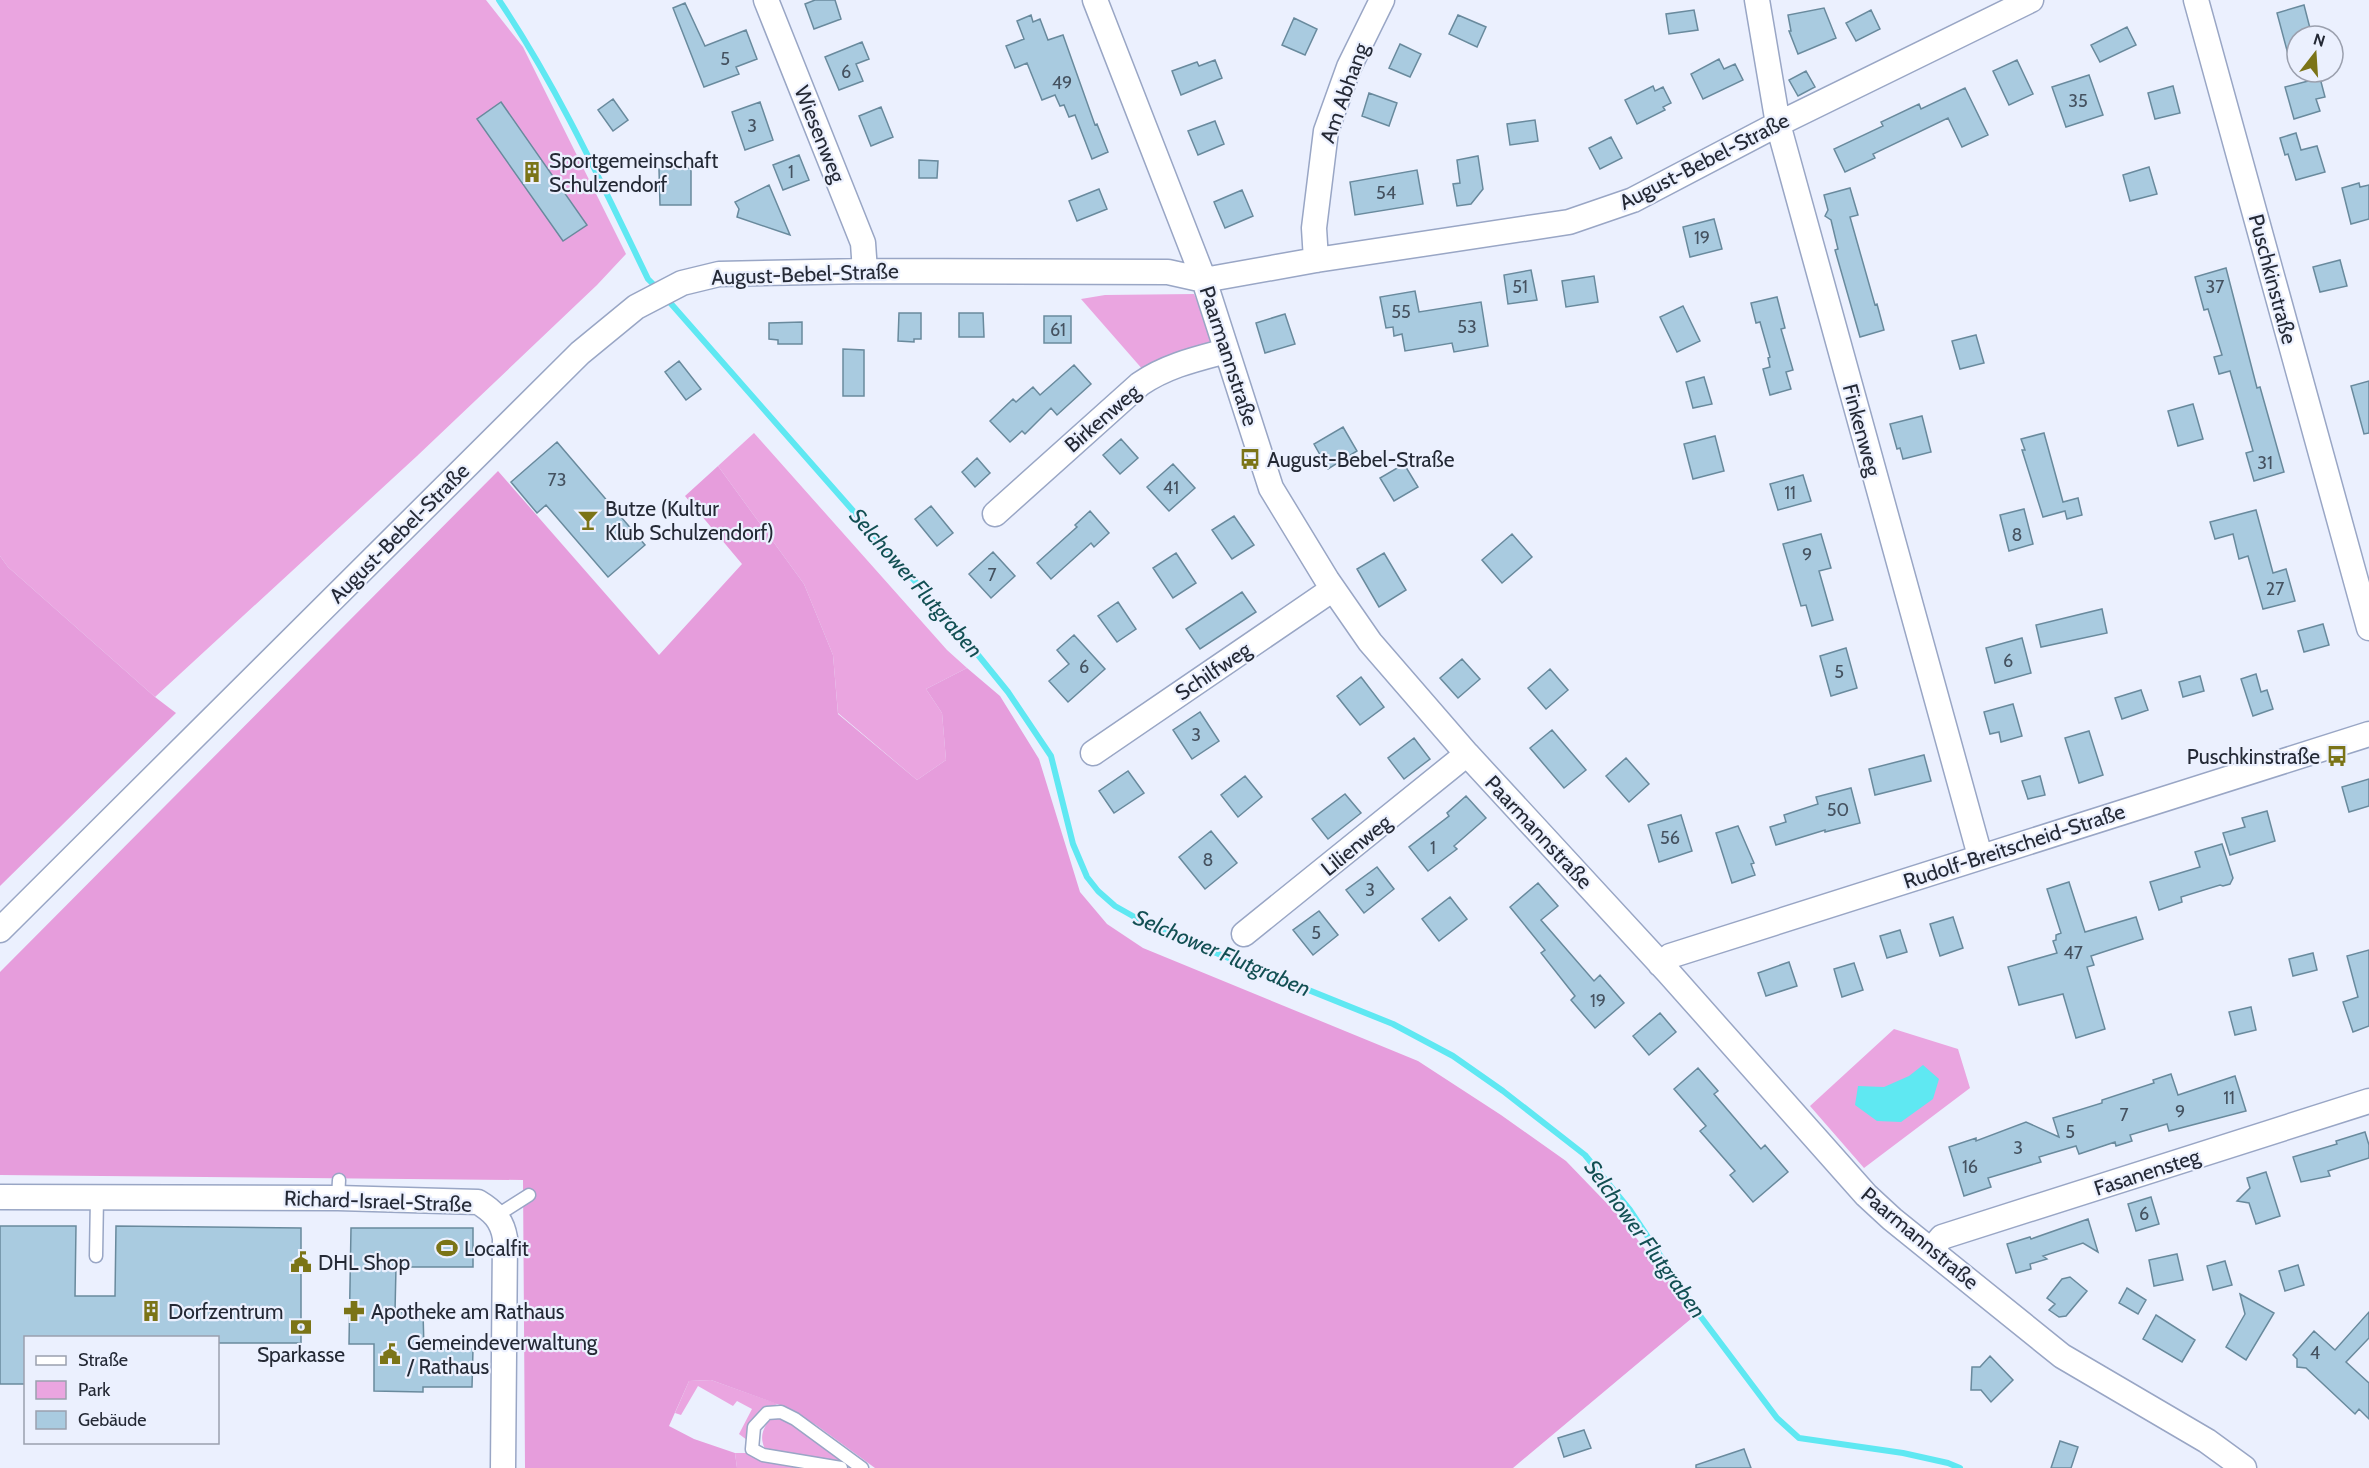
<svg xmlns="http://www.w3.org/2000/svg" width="2369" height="1468" viewBox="0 0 2369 1468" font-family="Cabin,sans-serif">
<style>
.green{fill:#eaa5e0}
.forest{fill:#e69ddc}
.water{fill:#5fe8f2}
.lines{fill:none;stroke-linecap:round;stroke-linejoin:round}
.stream{stroke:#5fe8f2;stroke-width:6}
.building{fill:#a9cbe0;stroke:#698a9d;stroke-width:1.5}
.service-casing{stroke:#99a6c5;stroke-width:15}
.minor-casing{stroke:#99a6c5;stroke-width:27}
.service{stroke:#fff;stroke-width:12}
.minor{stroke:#fff;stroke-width:24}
.labels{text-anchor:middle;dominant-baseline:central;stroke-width:4.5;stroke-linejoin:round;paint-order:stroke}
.number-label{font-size:18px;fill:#455260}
.street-label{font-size:21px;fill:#242935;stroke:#ebf0fe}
.poi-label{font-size:21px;fill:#242935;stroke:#ebf0fe;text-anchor:start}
.water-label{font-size:22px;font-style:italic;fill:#124f53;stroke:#ebf0fe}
</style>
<rect width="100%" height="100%" fill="#ebf0fe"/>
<path class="green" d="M0,0H486L523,47L626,254L597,285L417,456L155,697L8,567L0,556Z
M1194,294L1215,341L1210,345L1144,371L1081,299L1105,295Z
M754,433L947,650L967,668L926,689L942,713L946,760L917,780L838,713L833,655L804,584L718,466Z
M1894,1029L1958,1049L1970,1088L1864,1168L1810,1106Z
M711,1380L778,1404L770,1407L747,1440L739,1434L752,1409L737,1401L733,1406L698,1386L681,1415L675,1413L689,1381Z
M771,1418H783L845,1459L841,1464L765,1449C759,1437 763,1428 771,1418Z
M735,1453H747L761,1458L813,1468H737Z"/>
<path class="forest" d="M718,466L804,584L833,655L838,714L917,780L946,760L942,713L926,689L967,668L1000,696L1039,759L1080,892L1107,924L1143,948L1418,1061L1501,1115L1566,1161L1620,1217L1695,1314L1692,1318L1513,1468H875L816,1425L785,1407L711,1380L689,1381L669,1426L694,1439L735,1453L737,1468H525L523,1180L0,1175V972L498,471L659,655L742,564L685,496Z
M0,556L8,567L155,697L176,713L0,886Z"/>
<path class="water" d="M1923,1065L1939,1079L1933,1099L1901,1122L1877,1121L1855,1105L1858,1086L1884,1087L1909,1076Z"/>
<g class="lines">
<path class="stream" d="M499,0C558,88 602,184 648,279L659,290
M666,298L957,629L1008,692L1051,756L1073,844L1087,877L1098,891L1115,906L1154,928L1393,1024L1453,1056L1503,1091L1585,1155L1630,1210L1701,1317L1777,1418L1799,1438L1903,1453L1948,1463L1960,1468"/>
</g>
<path class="building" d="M815,0H835L841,19L814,29L805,4Z
M685,3L705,46L746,30L757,59L736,67L739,74L704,87L673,8Z
M2304,5L2312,36H2297V68L2292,69L2277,13Z
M1824,8L1836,38L1798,54L1789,31H1791L1788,15Z
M1694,10L1698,30L1669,34L1666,14Z
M1871,10L1880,29L1856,41L1846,23Z
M1031,15L1033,22L1040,19L1048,40L1063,35L1095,125L1097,124L1108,152L1092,159L1075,115L1069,117L1064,105L1060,106L1055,95L1042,100L1027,63L1015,68L1006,46L1024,39L1017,21Z
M1458,15L1486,27L1477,47L1449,34Z
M1294,18L1317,29L1305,55L1282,45Z
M2127,27L2136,45L2100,62L2091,45Z
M862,42L869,59L856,64L863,81L839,90L825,57Z
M1400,44L1421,54L1410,77L1389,68Z
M1719,59L1724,69L1735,64L1743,80L1703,99L1691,74Z
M1215,60L1222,78L1181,95L1172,71L1197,62L1199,66Z
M2017,60L2033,94L2009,105L1993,71Z
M1806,71L1815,87L1798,96L1789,80Z
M2089,75L2103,115L2066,127L2052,87Z
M2320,78L2325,97L2316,99L2320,111L2294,119L2285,87Z
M1653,86L1655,91L1663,87L1671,103L1663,107L1665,110L1637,124L1625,100Z
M2173,86L2180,113L2155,119L2148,93Z
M1965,88L1988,135L1962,147L1948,118L1873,154L1875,158L1845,172L1834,149L1883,126L1881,122L1919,104L1921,109Z
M1369,93L1397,103L1389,126L1362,116Z
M613,99L628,120L613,131L598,110Z
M501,102L587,225L563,241L477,119Z
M760,102L773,140L745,150L732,112Z
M881,107L893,137L871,146L859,116Z
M1535,120L1538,141L1510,145L1507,124Z
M1215,121L1224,144L1198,155L1188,131Z
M2296,133L2301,150L2317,146L2325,172L2296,180L2288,154L2285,155L2280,138Z
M1611,137L1622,158L1600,169L1589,148Z
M799,155L809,180L783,190L773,165Z
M1478,156L1483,189L1471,204L1457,206L1453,184L1460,183L1457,160Z
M919,160L938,161L937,178H919Z
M2149,167L2157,194L2130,201L2123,175Z
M691,168V205H660L659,169Z
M1417,170L1423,204L1355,215L1350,182Z
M2359,183L2360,187L2369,185V219L2351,224L2342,188Z
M769,185L790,235L737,217L739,209L735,202Z
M1850,188L1858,215L1850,217L1875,305L1877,304L1884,330L1860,337L1835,250L1838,249L1831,220L1825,216L1828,210L1824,195Z
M1099,189L1107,209L1077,221L1069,201Z
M1242,190L1253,216L1225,228L1214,202Z
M1714,219L1722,249L1690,257L1683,227Z
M2340,260L2347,286L2320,292L2313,267Z
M2226,268L2257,388L2260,387L2284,472L2254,481L2246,453L2253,451L2230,371L2219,374L2214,357L2222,355L2208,309L2204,310L2195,277Z
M1531,270L1537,300L1508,304L1504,275Z
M1594,276L1598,302L1566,307L1562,281Z
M1415,291L1419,312L1481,302L1488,346L1454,352L1452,343L1405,351L1402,334L1394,336L1393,327L1386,328L1380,297Z
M1777,297L1785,328L1781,329L1793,370L1786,372L1791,389L1770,395L1763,369L1770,367L1768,358L1770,357L1760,322L1756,323L1751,303Z
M1683,306L1700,341L1677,352L1660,317Z
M899,313H921V339H914V342L898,341Z
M959,313H983L984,337H959Z
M1285,314L1295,344L1265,353L1256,323Z
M1044,316H1071V343H1044Z
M802,322V344H778V340L769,339V323Z
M1976,335L1984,363L1960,369L1952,341Z
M843,349L864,350V396H843Z
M679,361L701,389L686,400L665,372Z
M1074,365L1091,384L1057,415L1051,408L1025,434L1022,431L1010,442L990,421L1013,399L1016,402L1033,387L1040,395Z
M1704,377L1712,404L1693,408L1686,382Z
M2369,381V433L2364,434L2351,386Z
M2193,404L2203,439L2178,446L2168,411Z
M1922,416L1931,452L1903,459L1900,448L1897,449L1890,424Z
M1343,427L1357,451L1328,469L1314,444Z
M2044,433L2063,502L2078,498L2082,515L2067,519L2065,511L2043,517L2022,450H2025L2021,439Z
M1715,436L1724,471L1693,479L1684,444Z
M1121,439L1138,458L1120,474L1103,455Z
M557,442L645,545L608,577L546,505L537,513L511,482Z
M977,458L990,473L975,487L962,472Z
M1173,464L1195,488L1169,511L1147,487Z
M1404,464L1418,487L1394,501L1380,478Z
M1803,475L1811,501L1778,510L1770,484Z
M931,506L953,533L937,546L915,519Z
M2024,509L2033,544L2009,551L2000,515Z
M2256,510L2273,573L2286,569L2295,601L2263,609L2248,556L2239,559L2233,534L2215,539L2210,522Z
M1090,511L1109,533L1094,547L1091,543L1051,579L1037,563L1077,527L1075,525Z
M1234,516L1254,545L1232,559L1212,530Z
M1512,534L1532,557L1502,583L1482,560Z
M1821,534L1831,568L1819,571L1833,620L1812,626L1806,605L1801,606L1783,544Z
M993,552L1015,576L991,598L969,574Z
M1176,553L1196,583L1173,598L1153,568Z
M1384,553L1406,590L1379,607L1357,569Z
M1242,592L1256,612L1200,649L1186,629Z
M1118,602L1136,629L1117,642L1098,616Z
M2102,609L2107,633L2041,647L2036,625Z
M2323,624L2329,645L2304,652L2298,631Z
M1074,635L1105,669L1068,702L1049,681L1069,664L1057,650Z
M2022,638L2031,673L1995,683L1986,648Z
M1846,648L1857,688L1831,696L1820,656Z
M1462,659L1480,679L1458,698L1440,678Z
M1550,669L1568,690L1546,709L1528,688Z
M2256,674L2261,692L2267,690L2273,709L2253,716L2241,679Z
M2200,676L2204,691L2183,697L2179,682Z
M1361,677L1384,707L1360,725L1337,696Z
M2141,690L2148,710L2122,719L2115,698Z
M2013,704L2022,736L2001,742L1999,732L1990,734L1984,712Z
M1200,712L1219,741L1192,759L1173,730Z
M1552,730L1586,770L1564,788L1530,748Z
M2089,731L2103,775L2079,783L2065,738Z
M1414,738L1430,759L1404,779L1388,758Z
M1924,755L1931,781L1875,795L1869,769Z
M1626,758L1649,784L1629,802L1606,776Z
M1128,771L1144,793L1114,813L1099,791Z
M1245,776L1262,797L1238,817L1221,795Z
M2040,776L2045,795L2028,799L2022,781Z
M2369,779V806L2349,812L2342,787Z
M1851,788L1860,823L1825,832V830L1776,845L1770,827L1786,822L1784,815L1818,804L1816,797Z
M1345,794L1361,813L1328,839L1312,819Z
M1466,796L1486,818L1454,846L1457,849L1428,871L1409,847L1449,816L1447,813Z
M2267,811L2275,841L2230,855L2223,833L2245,827L2242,818Z
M1681,815L1692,851L1659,862L1648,825Z
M1738,826L1754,863L1751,864L1755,875L1732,883L1716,833Z
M1211,831L1237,863L1205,889L1179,857Z
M2222,844L2233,878L2230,884L2223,886L2220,885L2181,897L2182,902L2159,910L2150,882L2200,867L2195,852Z
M1377,867L1394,889L1364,913L1346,890Z
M2069,882L2085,932L2136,917L2143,939L2091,956L2094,965L2087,967L2105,1029L2076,1038L2063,994L2019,1005L2008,967L2057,953L2053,941L2056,940V935L2061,933L2047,889Z
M1538,883L1558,906L1541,920L1594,981L1600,975L1624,1003L1595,1028L1571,1000L1575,996L1541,953L1545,950L1510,907Z
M1450,897L1467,919L1439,941L1422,919Z
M1319,911L1338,935L1313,955L1293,930Z
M1953,917L1963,948L1940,956L1930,924Z
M1900,930L1907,952L1887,958L1880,936Z
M2369,950V1026L2353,1032L2343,1002L2358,997L2347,956Z
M2313,953L2317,970L2293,976L2289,959Z
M1789,962L1797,986L1766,996L1758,973Z
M1854,963L1863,990L1842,997L1834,969Z
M2251,1007L2256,1030L2235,1035L2229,1012Z
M1660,1013L1676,1032L1649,1055L1633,1036Z
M1698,1068L1718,1091L1714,1094L1761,1149L1765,1145L1788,1172L1753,1202L1730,1175L1735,1171L1700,1131L1706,1126L1674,1089Z
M2171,1074L2178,1095L2235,1076L2246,1111L2169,1131L2167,1124L2130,1135L2132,1141L2116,1146L2115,1142L2079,1154L2076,1146L2039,1157L2041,1162L1988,1178L1991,1187L1964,1196L1949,1147L1976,1138V1141L2026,1122L2059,1137L2053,1118L2102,1103V1100L2154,1083L2153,1080Z
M2365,1132L2369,1145V1158L2328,1171L2330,1176L2301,1182L2293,1157L2337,1144L2336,1141Z
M2266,1172L2280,1216L2256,1224L2249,1203L2237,1201L2250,1188L2247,1178Z
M2151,1197L2159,1224L2136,1231L2128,1204Z
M2088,1219L2098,1252L2083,1243L2043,1256L2047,1259L2030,1264L2031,1269L2016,1273L2007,1244L2030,1237L2031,1239Z
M0,1226H76L75,1296H115L116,1226L301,1228V1343H218V1338H26V1384H0Z
M351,1228H473V1267H396L395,1312H423L424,1349H473L472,1387H423V1392L374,1391V1344H349Z
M2177,1254L2183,1280L2154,1286L2149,1260Z
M2225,1261L2232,1285L2213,1290L2207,1266Z
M2298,1265L2304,1285L2285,1291L2279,1271Z
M2070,1277L2087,1291L2066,1316L2059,1317L2049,1310L2055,1304L2047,1298L2062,1279Z
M2127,1288L2146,1300L2138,1314L2119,1303Z
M2240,1294L2274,1313L2246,1360L2226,1347L2245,1314Z
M2369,1312V1338L2346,1362L2369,1383V1419L2359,1409L2355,1414L2306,1368L2297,1367V1359L2293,1355L2314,1331L2335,1350Z
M2156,1315L2195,1340L2182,1362L2143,1339Z
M1990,1356L2013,1380L1991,1402L1981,1390H1971L1972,1367H1980Z
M1584,1430L1591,1448L1564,1457L1558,1438Z
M2060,1441L2078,1447L2071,1468H2051Z
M1744,1449L1751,1468H1696V1465Z"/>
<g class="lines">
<defs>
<path id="service" d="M338,1198L339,1180
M496,1216L529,1195
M96,1256L97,1197
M841,1468L763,1455L752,1449L754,1427L767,1413L781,1412L795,1419L862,1468"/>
<path id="minor" d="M766,0L863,243L865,271
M1095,0L1204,280L1271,488L1327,580L1370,642L1467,754L1668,972L1866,1195L1892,1219L2062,1356L2207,1441L2244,1468
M1757,0L1778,124L1980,856
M2196,0L2369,628
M1316,260L1314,228L1326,131L1349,67L1382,0
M995,514L1140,384C1166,366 1196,359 1226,351
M1093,753L1333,589
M0,930L580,353L636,307L682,283L719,274L865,271L1168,272L1204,280L1316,260L1569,222L1633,200L1778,124L2031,0
M1244,934L1467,754
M1660,964L1670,956L2369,734
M0,1197L338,1198L478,1202C493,1211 502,1220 505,1238L503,1468
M1931,1250L1942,1237L2369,1101"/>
</defs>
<use href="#service" class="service-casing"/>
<use href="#minor" class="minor-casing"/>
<use href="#service" class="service"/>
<use href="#minor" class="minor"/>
</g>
<defs>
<symbol id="building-bare" viewBox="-9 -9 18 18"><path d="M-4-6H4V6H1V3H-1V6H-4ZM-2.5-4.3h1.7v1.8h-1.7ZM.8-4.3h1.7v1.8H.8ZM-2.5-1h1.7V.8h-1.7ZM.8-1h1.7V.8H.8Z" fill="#7b7417" stroke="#ebf0fe" stroke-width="2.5" paint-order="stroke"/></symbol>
<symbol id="bus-bare" viewBox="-9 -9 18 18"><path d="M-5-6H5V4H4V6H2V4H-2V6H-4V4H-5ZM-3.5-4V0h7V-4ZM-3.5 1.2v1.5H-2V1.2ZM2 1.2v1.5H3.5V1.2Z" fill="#7b7417" stroke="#ebf0fe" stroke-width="2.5" paint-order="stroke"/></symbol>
<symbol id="bar-bare" viewBox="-9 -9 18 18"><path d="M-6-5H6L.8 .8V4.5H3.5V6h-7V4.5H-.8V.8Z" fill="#7b7417" stroke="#ebf0fe" stroke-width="2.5" paint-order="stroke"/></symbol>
<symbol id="stadium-bare" viewBox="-9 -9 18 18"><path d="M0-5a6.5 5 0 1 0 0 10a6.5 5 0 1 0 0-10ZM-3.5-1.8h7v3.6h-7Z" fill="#7b7417" stroke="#ebf0fe" stroke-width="2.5" paint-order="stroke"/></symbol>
<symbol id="civic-bare" viewBox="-9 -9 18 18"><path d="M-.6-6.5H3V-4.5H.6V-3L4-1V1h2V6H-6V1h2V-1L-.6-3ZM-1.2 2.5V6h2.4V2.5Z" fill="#7b7417" stroke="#ebf0fe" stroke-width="2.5" paint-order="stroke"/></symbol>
<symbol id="pharmacy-bare" viewBox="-9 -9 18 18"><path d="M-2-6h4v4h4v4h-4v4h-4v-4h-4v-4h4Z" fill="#7b7417" stroke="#ebf0fe" stroke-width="2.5" paint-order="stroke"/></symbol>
<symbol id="bank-bare" viewBox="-9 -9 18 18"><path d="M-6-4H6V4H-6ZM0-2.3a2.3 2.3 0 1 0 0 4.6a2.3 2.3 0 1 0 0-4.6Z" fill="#7b7417" stroke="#ebf0fe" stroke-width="2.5" paint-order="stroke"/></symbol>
</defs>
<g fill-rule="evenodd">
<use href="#building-bare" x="517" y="157" width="30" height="30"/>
<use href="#bus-bare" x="1235" y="444" width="30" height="30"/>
<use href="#bar-bare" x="573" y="505" width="30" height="30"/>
<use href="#bus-bare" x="2322" y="741" width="30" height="30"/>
<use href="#stadium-bare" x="432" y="1233" width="30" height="30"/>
<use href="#civic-bare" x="286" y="1247" width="30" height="30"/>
<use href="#building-bare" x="136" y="1296" width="30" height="30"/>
<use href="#pharmacy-bare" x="339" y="1296" width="30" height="30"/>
<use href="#bank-bare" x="286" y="1312" width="30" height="30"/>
<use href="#civic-bare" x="375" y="1339" width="30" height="30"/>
</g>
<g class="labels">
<g class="number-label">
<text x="725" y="59">5</text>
<text x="846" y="72">6</text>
<text x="1062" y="83">49</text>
<text x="2078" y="101">35</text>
<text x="752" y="126">3</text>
<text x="791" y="172">1</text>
<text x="1386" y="193">54</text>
<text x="1702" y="238">19</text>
<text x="1520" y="287">51</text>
<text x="2215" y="287">37</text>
<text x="1401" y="312">55</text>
<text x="1467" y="327">53</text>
<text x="1058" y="330">61</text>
<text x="2265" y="463">31</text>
<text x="557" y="480">73</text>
<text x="1171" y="488">41</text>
<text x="1790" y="493">11</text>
<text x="2017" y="535">8</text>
<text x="1807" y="555">9</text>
<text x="992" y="575">7</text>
<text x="2275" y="589">27</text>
<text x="2008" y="661">6</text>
<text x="1084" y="667">6</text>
<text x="1839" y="672">5</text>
<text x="1196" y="735">3</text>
<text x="1838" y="810">50</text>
<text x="1670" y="838">56</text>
<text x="1433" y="848">1</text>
<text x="1208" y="860">8</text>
<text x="1370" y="890">3</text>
<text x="1316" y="933">5</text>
<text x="2073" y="953">47</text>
<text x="1598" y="1001">19</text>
<text x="2229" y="1098">11</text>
<text x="2180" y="1112">9</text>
<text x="2124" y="1115">7</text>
<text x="2070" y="1132">5</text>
<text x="2018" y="1148">3</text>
<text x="1970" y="1167">16</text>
<text x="2144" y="1214">6</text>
<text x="2315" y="1353">4</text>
</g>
<g class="street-label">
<text transform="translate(1344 93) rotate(-70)">Am Abhang</text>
<text transform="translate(820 134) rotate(68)">Wiesenweg</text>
<text transform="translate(1704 161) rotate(-27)">August-Bebel-Straße</text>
<text transform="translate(805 274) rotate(-2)">August-Bebel-Straße</text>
<text transform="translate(2273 279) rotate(75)">Puschkinstraße</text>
<text transform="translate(1229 356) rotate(72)">Paarmannstraße</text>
<text transform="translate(1102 418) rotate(-41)">Birkenweg</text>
<text transform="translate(1862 430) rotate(75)">Finkenweg</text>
<text transform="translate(399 533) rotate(-45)">August-Bebel-Straße</text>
<text transform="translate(1213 671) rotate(-34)">Schilfweg</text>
<text transform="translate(1539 832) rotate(47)">Paarmannstraße</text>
<text transform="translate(1356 845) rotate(-39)">Lilienweg</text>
<text transform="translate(2014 846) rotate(-18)">Rudolf-Breitscheid-Straße</text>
<text transform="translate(2147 1172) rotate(-18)">Fasanensteg</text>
<text transform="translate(378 1201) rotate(2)">Richard-Israel-Straße</text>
<text transform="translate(1920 1238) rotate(40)">Paarmannstraße</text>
</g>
<g class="poi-label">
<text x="549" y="160">Sportgemeinschaft<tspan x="549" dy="24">Schulzendorf</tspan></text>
<text x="1267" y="459">August-Bebel-Straße</text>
<text x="605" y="508">Butze (Kultur<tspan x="605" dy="24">Klub Schulzendorf)</tspan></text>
<text x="2320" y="756" text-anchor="end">Puschkinstraße</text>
<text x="464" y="1248">Localfit</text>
<text x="318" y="1262">DHL Shop</text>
<text x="168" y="1311">Dorfzentrum</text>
<text x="371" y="1311">Apotheke am Rathaus</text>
<text x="407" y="1342">Gemeindeverwaltung<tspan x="407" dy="24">/ Rathaus</tspan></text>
<text x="301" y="1354" text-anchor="middle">Sparkasse</text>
</g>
<g class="water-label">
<text transform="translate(916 583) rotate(49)">Selchower Flutgraben</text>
<text transform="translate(1222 953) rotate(23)">Selchower Flutgraben</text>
<text transform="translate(1645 1239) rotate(54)">Selchower Flutgraben</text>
</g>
</g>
<rect x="24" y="1336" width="195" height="108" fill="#ebf0fe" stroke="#9ba0ae" stroke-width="1.5"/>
<rect x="36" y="1356" width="30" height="9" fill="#ffffff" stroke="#9ba0ae" stroke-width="1.5"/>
<text x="78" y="1366" font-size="18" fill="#242935">Straße</text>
<rect x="36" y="1381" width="30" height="18" fill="#eaa5e0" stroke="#9ba0ae" stroke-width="1.5"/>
<text x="78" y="1396" font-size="18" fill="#242935">Park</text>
<rect x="36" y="1411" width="30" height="18" fill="#a9cbe0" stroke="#9ba0ae" stroke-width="1.5"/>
<text x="78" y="1426" font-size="18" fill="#242935">Gebäude</text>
<g transform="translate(2315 54) rotate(17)"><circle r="28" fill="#ebf0fe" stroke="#9ba0ae" stroke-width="1.5"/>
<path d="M0-4.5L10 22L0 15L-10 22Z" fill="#7b7417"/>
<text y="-9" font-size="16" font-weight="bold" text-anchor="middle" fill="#242935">N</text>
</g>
</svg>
